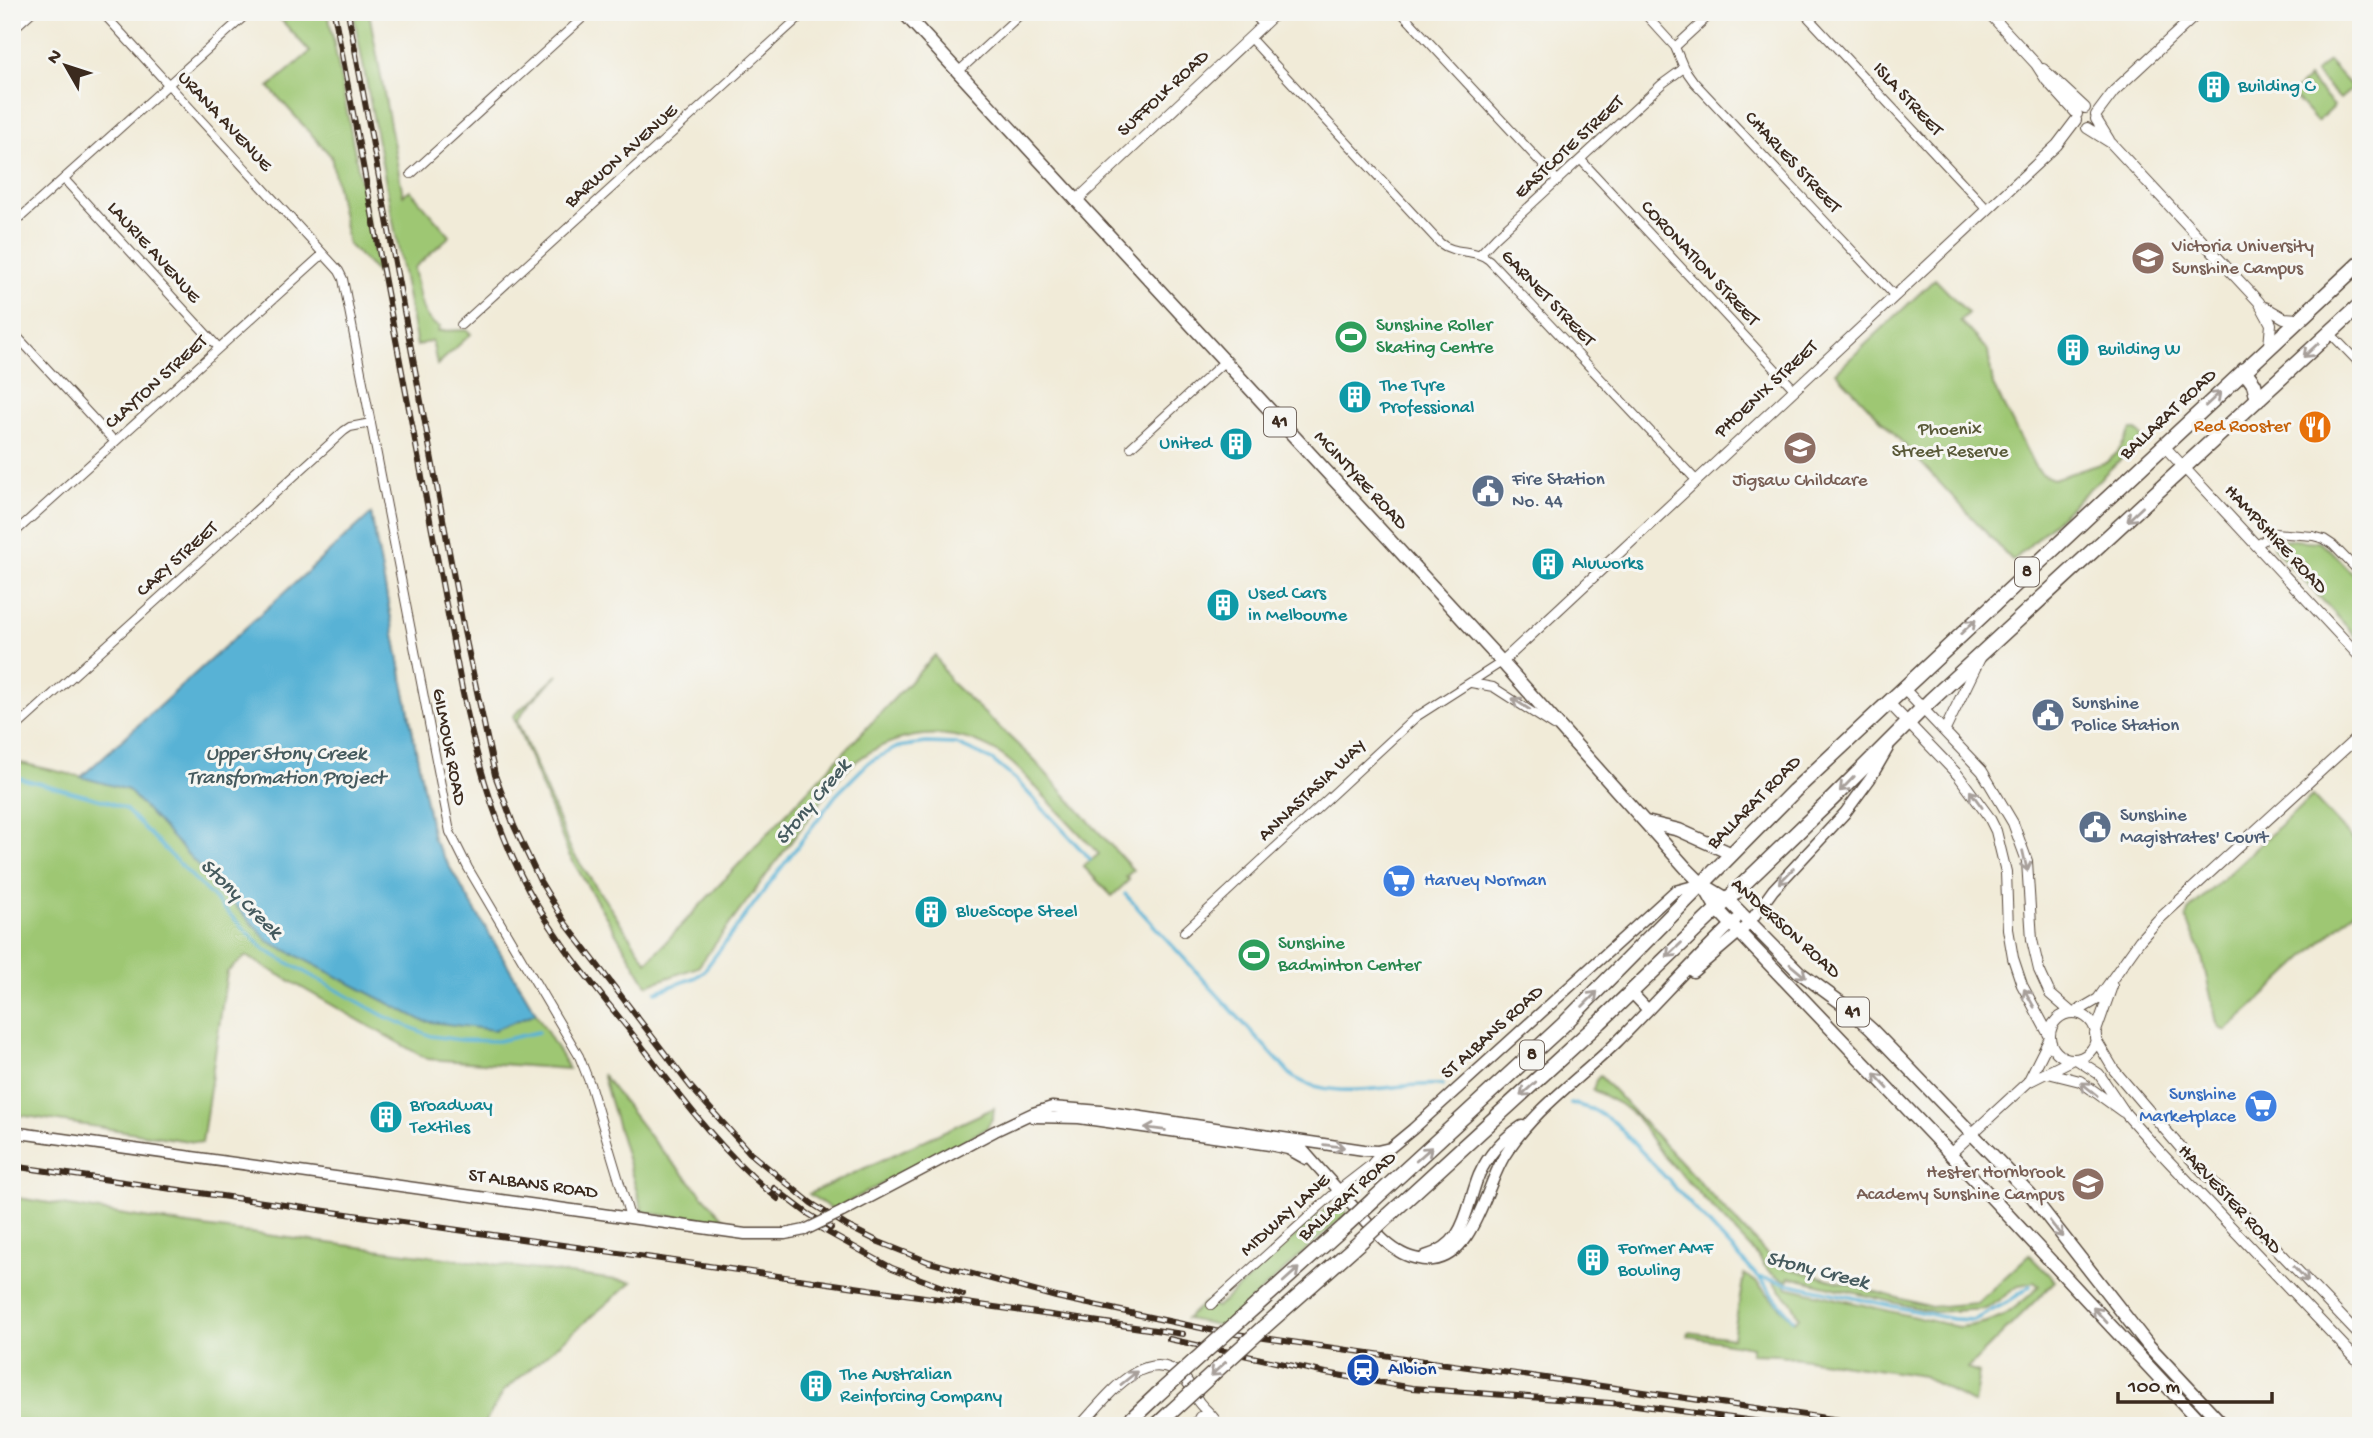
<svg xmlns="http://www.w3.org/2000/svg" width="2373" height="1438" viewBox="0 0 2373 1438" font-family="'Gochi Hand',sans-serif">
<style>
.green{fill:#9ec773;stroke:#6c7848;stroke-width:2}
.water{fill:#58b2d5;stroke:#4a6e7a;stroke-width:2}
.lines{fill:none;stroke-linecap:round;stroke-linejoin:round}
.stream{stroke:#58b2d5;stroke-width:3.5}
.minor-casing{stroke:#56473a;stroke-width:10}
.tertiary-casing{stroke:#56473a;stroke-width:12}
.secondary-casing{stroke:#56473a;stroke-width:13}
.primary-casing{stroke:#56473a;stroke-width:15}
.trunk-casing{stroke:#56473a;stroke-width:17}
.minor{stroke:#fff;stroke-width:8}
.tertiary{stroke:#fff;stroke-width:10}
.secondary{stroke:#fff;stroke-width:10}
.primary{stroke:#fff;stroke-width:12}
.trunk{stroke:#fff;stroke-width:14}
.rail-casing{stroke:#3b2a1e;stroke-width:6}
.rail{stroke:#f6f6f2;stroke-width:3.5;stroke-dasharray:10;stroke-linecap:butt}
.secondary-bridge-casing{stroke:#56473a;stroke-width:13;stroke-linecap:butt}
.trunk-bridge-casing{stroke:#56473a;stroke-width:17;stroke-linecap:butt}
.secondary-bridge{stroke:#fff;stroke-width:10}
.trunk-bridge{stroke:#fff;stroke-width:14}
.oneway{stroke:#a79f9a}
.labels{text-anchor:middle;dominant-baseline:central;stroke-width:6;stroke-linejoin:round;paint-order:stroke}
.shield{fill:#f6f6f2;stroke:#73675e;stroke-width:2}
.shield-label{font-size:18px;font-weight:bold;fill:#3b2a1e}
.culture-label{font-size:19px;fill:#0d838f;stroke:#f6f6f2;text-anchor:start}
.street-label{font-size:19px;fill:#3b2a1e;stroke:#f6f6f2}
.education-label{font-size:19px;fill:#785e54;stroke:#f6f6f2;text-anchor:start}
.leisure-label{font-size:19px;fill:#27864d;stroke:#f6f6f2;text-anchor:start}
.food-label{font-size:19px;fill:#c56008;stroke:#f6f6f2;text-anchor:end}
.park-label{font-size:19px;fill:#595938;stroke:#f6f6f2}
.service-label{font-size:19px;fill:#4e5e75;stroke:#f6f6f2;text-anchor:start}
.shop-label{font-size:19px;fill:#366cbe;stroke:#f6f6f2;text-anchor:start}
.transit-label{font-size:19px;fill:#164399;stroke:#f6f6f2;text-anchor:start}
.water-label{font-size:21px;font-style:italic;fill:#455a5e;stroke:#f6f6f2}
</style>
<rect width="100%" height="100%" fill="#f6f6f2"/>
<filter id="ink" filterUnits="userSpaceOnUse"><feTurbulence type="fractalNoise" baseFrequency=".0143" numOctaves="2"/><feDisplacementMap in="SourceGraphic" scale="14" xChannelSelector="R" yChannelSelector="G"/><feConvolveMatrix kernelMatrix="1 2 1 2 8 2 1 2 1" color-interpolation-filters="sRGB"/></filter>
<filter id="wash" filterUnits="userSpaceOnUse"><feTurbulence type="fractalNoise" baseFrequency=".00686" numOctaves="4" result="noise"/><feDisplacementMap in="SourceGraphic" scale="28" xChannelSelector="R" yChannelSelector="G"/><feGaussianBlur stdDeviation="1.57" result="paint"/><feColorMatrix in="noise" values="0 0 0 0 0 0 0 0 0 0 0 0 0 0 0 0 0 1.4 0 .05"/><feComposite in="paint" operator="in"/></filter>
<g filter="url(#wash)">
<rect width="100%" height="100%" fill="#f1ebd8"/>
<path class="green" d="M274,12H328L378,274L348,244L331,156L269,87L310,52Z
M353,12H369L403,195L410,190L450,236L414,268C418,285 419,321 440,327L438,331L467,330L471,334L437,365L432,340L417,346Z
M2328,61L2353,88L2340,99L2315,73Z
M2308,78L2334,106L2317,122L2292,94Z
M1935,279L1968,313L1960,321L1988,351L1993,385L2035,467L2043,475L2053,479L2107,462L2118,452L2131,430H2135L2141,435L2142,439L2013,561L1836,372Z
M371,514L433,839L569,1069L427,1059L246,956L227,972L202,1143L12,1114V761L82,777Z
M2279,539L2318,542L2331,551L2361,583V642L2274,548L2273,545Z
M935,655L950,681L1033,759L1133,870L1126,877L1129,880L1112,896L1083,866L1099,854C1081,835 1062,815 1044,796C1029,780 1015,763 997,752C944,721 881,733 840,776L698,967L647,985L569,855L513,716L558,675L529,704L517,721L571,850L647,962Z
M2312,796L2361,848V905L2226,1031L2220,1028L2217,1023L2200,949L2186,918L2188,911Z
M602,1074L655,1143L730,1225L643,1212Z
M1600,1076L1777,1265L1931,1307L1977,1303L2029,1255L2055,1281L1967,1369L1979,1373L1974,1404L1923,1376L1779,1355L1751,1354L1752,1347L1687,1336L1688,1332L1733,1338L1744,1274L1756,1282L1794,1321L1799,1317L1792,1303L1771,1280L1786,1284V1287L1958,1327C1995,1324 2013,1313 2039,1286L2034,1282L2020,1285L1986,1309L1934,1312L1789,1277L1787,1281C1772,1276 1767,1271 1759,1257L1662,1154L1635,1116L1620,1104L1593,1090L1596,1080Z
M994,1108L993,1117L986,1129L833,1210L809,1194Z
M12,1197L188,1225L632,1282L504,1391L483,1426H12Z
M1329,1206L1340,1207L1347,1213L1223,1326L1186,1319L1205,1302L1216,1308Z"/>
<path class="water" d="M371,514L433,839L536,1013L494,1030L423,1021L268,941L128,790L81,777Z"/>
<g class="lines">
<path class="stream" d="M12,776L109,802L125,809L265,950L384,1016L431,1036L461,1040L498,1041L538,1032
M1125,894L1293,1077C1338,1104 1393,1081 1443,1085
M656,992L696,977L703,972L836,795L869,762L898,747L926,743L956,744L992,760L1016,780L1090,859
M1571,1103L1594,1110L1616,1124L1758,1277L1952,1319L1974,1320L2011,1300L2030,1286
M1759,1278L1793,1319"/>
</g>
</g>
<g filter="url(#ink)">
<g class="lines">
<defs>
<path id="minor" d="M102,12L339,271L343,279L450,832L468,868L579,1056L590,1084L630,1217
M1252,12L1263,25
M1401,12L1558,181
M1643,12L1675,47L1684,68L1694,82L1894,295
M1803,12L1987,209
M12,30L32,12
M1250,38L1440,243C1455,255 1474,248 1489,260L1696,480
M1675,47L1713,12
M958,72L1023,12
M1581,160L1794,389
M411,174L589,12
M64,179L219,348
M12,225L249,12
M1480,254L1496,237L1662,84L1684,68
M461,325L805,12
M12,331L115,442
M2330,333L2361,365
M1131,447L1225,361
M12,535L323,254
M2257,545L2274,533L2313,536L2324,539L2333,545L2361,574
M1471,683L1493,687L1554,726
M12,731L344,431L350,427L371,423
M1184,932L1416,717L1502,662
M1211,1305L1338,1190L1369,1166L1382,1151"/>
<path id="tertiary" d="M1988,12L2036,64L2047,81L2077,114
M2043,69L2085,108
M2096,115L2114,91L2199,12
M2096,119L2109,140
M2087,128L2111,143L2259,302L2271,324L2269,346
M1076,201L1277,12
M2265,307L2284,318L2299,319
M2164,446L2361,658
M1502,662L2057,145L2076,120
M1903,688L1982,771L2013,823L2027,861L2032,940L2039,970L2050,994L2072,1013
M1888,702L1958,775L1989,817L1996,831L2006,872L2008,929L2013,958L2022,985L2050,1037
M1945,730L1980,658
M2074,1013L2098,999L2140,940L2157,921L2361,734
M2050 1036a23 23 0 1 1 46 0a23 23 0 1 1-46 0Z
M2095,1034L2112,986
M2095,1038L2114,1070L2185,1153L2361,1337
M2076,1059L2099,1074L2126,1114L2161,1153L2361,1364
M2048,1073L2080,1081L2123,1112
M2028,1082L2074,1059
M1950,1154L2028,1082L2050,1038
M1080,1426C1105,1400 1145,1341 1184,1378C1191,1385 1193,1393 1198,1401C1204,1410 1215,1416 1218,1426
M1195,1426L1200,1417L1209,1415"/>
<path id="secondary" d="M1693,972L1747,926L1773,890L1845,813L1870,779L1888,748
M1631,992L1648,1010
M1033,1117L1079,1118L1270,1145L1288,1149L1306,1159
M12,1132L745,1234H785L805,1230
M1292,1142L1303,1150C1322,1172 1341,1193 1360,1214C1371,1227 1383,1242 1398,1251C1407,1257 1422,1261 1433,1260C1474,1256 1486,1185 1505,1155C1534,1109 1579,1079 1617,1042C1657,1002 1695,959 1736,920
M842,1212L995,1131L1033,1113L1052,1107L1101,1111L1364,1150L1377,1151L1390,1148L1413,1129L1675,891L1701,884
M1425,1256C1467,1244 1465,1209 1479,1175C1488,1155 1503,1138 1522,1126"/>
<path id="primary" d="M903,12L1502,662L1686,868L1702,884L1727,899L1799,972L1844,1005L1871,1029L2030,1194L2148,1345L2224,1426
M1646,822L1679,830L1732,854
M1705,888L1717,909L1979,1184L2204,1426"/>
<path id="trunk" d="M2244,370L2254,384L2258,400
M1373,1200L1563,1025L1794,791L2361,262
M1388,1216L1600,1022L1833,798L1931,700L2361,304
M1240,1320L1344,1227
M1264,1327L1360,1242
M1124,1426L1157,1395
M1156,1426L1172,1411"/>
</defs>
<use href="#minor" class="minor-casing"/>
<use href="#tertiary" class="tertiary-casing"/>
<use href="#secondary" class="secondary-casing"/>
<use href="#primary" class="primary-casing"/>
<use href="#trunk" class="trunk-casing"/>
<use href="#minor" class="minor"/>
<use href="#tertiary" class="tertiary"/>
<use href="#secondary" class="secondary"/>
<use href="#primary" class="primary"/>
<use href="#trunk" class="trunk"/>
<defs>
<path id="rail" d="M334,12L462,689C475,752 491,813 519,871C550,937 600,992 644,1049C685,1103 725,1156 778,1199
M348,12L464,631L495,775L514,826L540,881L566,924L690,1086L750,1153L811,1203L847,1226L879,1242L929,1262L1056,1297L1215,1331L1882,1426
M12,1166L1183,1334
M774,1188L807,1213L831,1228
M818,1227L892,1268L963,1295
M1169,1339L1326,1373L1412,1388L1636,1405L1791,1426"/>
</defs>
<use href="#rail" class="rail-casing"/>
<use href="#rail" class="rail"/>
<defs>
<path id="secondary-bridge" d="M805,1230L842,1212"/>
<path id="trunk-bridge" d="M1344,1227L1373,1200
M1360,1242L1388,1216
M1157,1395L1240,1320
M1172,1411L1264,1327"/>
</defs>
<use href="#secondary-bridge" class="secondary-bridge-casing"/>
<use href="#trunk-bridge" class="trunk-bridge-casing"/>
<use href="#secondary-bridge" class="secondary-bridge"/>
<use href="#trunk-bridge" class="trunk-bridge"/>
</g>
<defs><path id="oneway-shaft" d="M-6 0H5M1.5-3L5.5 0L1.5 3" fill="none" stroke-width="1.6" stroke-linecap="round" stroke-linejoin="round" transform="scale(1.75)"/></defs>
<g class="oneway">
<use href="#oneway-shaft" transform="translate(2311 350) rotate(137)"/>
<use href="#oneway-shaft" transform="translate(2213 399) rotate(-43)"/>
<use href="#oneway-shaft" transform="translate(2135 514) rotate(137)"/>
<use href="#oneway-shaft" transform="translate(1968 627) rotate(-43)"/>
<use href="#oneway-shaft" transform="translate(1521 704) rotate(-147)"/>
<use href="#oneway-shaft" transform="translate(1847 784) rotate(134)"/>
<use href="#oneway-shaft" transform="translate(1976 799) rotate(-126)"/>
<use href="#oneway-shaft" transform="translate(2025 861) rotate(77)"/>
<use href="#oneway-shaft" transform="translate(1786 876) rotate(134)"/>
<use href="#oneway-shaft" transform="translate(1674 950) rotate(136)"/>
<use href="#oneway-shaft" transform="translate(1798 971) rotate(40)"/>
<use href="#oneway-shaft" transform="translate(2029 998) rotate(-119)"/>
<use href="#oneway-shaft" transform="translate(1590 999) rotate(-45)"/>
<use href="#oneway-shaft" transform="translate(1881 1081) rotate(-133)"/>
<use href="#oneway-shaft" transform="translate(1528 1089) rotate(138)"/>
<use href="#oneway-shaft" transform="translate(2089 1089) rotate(-141)"/>
<use href="#oneway-shaft" transform="translate(1155 1129) rotate(-172)"/>
<use href="#oneway-shaft" transform="translate(1334 1146) rotate(8)"/>
<use href="#oneway-shaft" transform="translate(1424 1154) rotate(-42)"/>
<use href="#oneway-shaft" transform="translate(2056 1229) rotate(52)"/>
<use href="#oneway-shaft" transform="translate(2301 1274) rotate(47)"/>
<use href="#oneway-shaft" transform="translate(1291 1275) rotate(-42)"/>
<use href="#oneway-shaft" transform="translate(2100 1315) rotate(-133)"/>
<use href="#oneway-shaft" transform="translate(1218 1369) rotate(138)"/>
<use href="#oneway-shaft" transform="translate(1129 1378) rotate(-39)"/>
</g>
</g>
<defs>
<symbol id="building-disc" viewBox="-11 -11 22 22"><circle r="9.5" fill="#0f9aa8" stroke="#f6f6f2"/><path d="M-4-6H4V6H1V3H-1V6H-4ZM-2.5-4.3h1.7v1.8h-1.7ZM.8-4.3h1.7v1.8H.8ZM-2.5-1h1.7V.8h-1.7ZM.8-1h1.7V.8H.8Z" fill="#fff"/></symbol>
<symbol id="university-disc" viewBox="-11 -11 22 22"><circle r="9.5" fill="#8d6e63" stroke="#f6f6f2"/><path d="M0-5L7-2L0 1L-7-2ZM-4 1L0 2.5L4 1V4Q0 6-4 4Z" fill="#fff"/></symbol>
<symbol id="stadium-disc" viewBox="-11 -11 22 22"><circle r="9.5" fill="#2e9e5b" stroke="#f6f6f2"/><path d="M0-5a6.5 5 0 1 0 0 10a6.5 5 0 1 0 0-10ZM-3.5-1.8h7v3.6h-7Z" fill="#fff"/></symbol>
<symbol id="restaurant-disc" viewBox="-11 -11 22 22"><circle r="9.5" fill="#e8710a" stroke="#f6f6f2"/><path d="M-5-6h1v4h1v-4h1v4h1v-4h1v5L-1.5 .5V6h-2V.5L-5-1ZM5-6V6H3V1.5H1.5Q1.5-4 5-6Z" fill="#fff"/></symbol>
<symbol id="school-disc" viewBox="-11 -11 22 22"><circle r="9.5" fill="#8d6e63" stroke="#f6f6f2"/><path d="M0-5L7-2L0 1L-7-2ZM-4 1L0 2.5L4 1V4Q0 6-4 4Z" fill="#fff"/></symbol>
<symbol id="civic-disc" viewBox="-11 -11 22 22"><circle r="9.5" fill="#5c6f8a" stroke="#f6f6f2"/><path d="M-.6-6.5H3V-4.5H.6V-3L4-1V1h2V6H-6V1h2V-1L-.6-3ZM-1.2 2.5V6h2.4V2.5Z" fill="#fff"/></symbol>
<symbol id="supermarket-disc" viewBox="-11 -11 22 22"><circle r="9.5" fill="#3f7fe0" stroke="#f6f6f2"/><path d="M-6-5.5h2.5l.6 2H6L4.5 2H-2.5L-4.4-4H-6ZM-1.5 3.2a1.3 1.3 0 1 0 .1 0ZM3 3.2a1.3 1.3 0 1 0 .1 0Z" fill="#fff"/></symbol>
<symbol id="station-disc" viewBox="-11 -11 22 22"><circle r="9.5" fill="#1a4fb4" stroke="#f6f6f2"/><path d="M-3-6H3Q5-6 5-4V2Q5 4 3 4L4.5 6H3L1.5 4h-3L-3 6H-4.5L-3 4Q-5 4-5 2V-4Q-5-6-3-6ZM-3.5-4v3h7v-3ZM-3.5 1v1.5H-2V1ZM2 1v1.5H3.5V1Z" fill="#fff"/></symbol>
</defs>
<g fill-rule="evenodd">
<use href="#building-disc" x="2195" y="68" width="38" height="38"/>
<use href="#university-disc" x="2129" y="239" width="38" height="38"/>
<use href="#stadium-disc" x="1332" y="318" width="38" height="38"/>
<use href="#building-disc" x="2054" y="331" width="38" height="38"/>
<use href="#building-disc" x="1336" y="378" width="38" height="38"/>
<use href="#restaurant-disc" x="2296" y="408" width="38" height="38"/>
<use href="#building-disc" x="1217" y="425" width="38" height="38"/>
<use href="#school-disc" x="1781" y="429" width="38" height="38"/>
<use href="#civic-disc" x="1469" y="472" width="38" height="38"/>
<use href="#building-disc" x="1529" y="545" width="38" height="38"/>
<use href="#building-disc" x="1204" y="586" width="38" height="38"/>
<use href="#civic-disc" x="2029" y="696" width="38" height="38"/>
<use href="#civic-disc" x="2076" y="808" width="38" height="38"/>
<use href="#supermarket-disc" x="1380" y="862" width="38" height="38"/>
<use href="#building-disc" x="912" y="893" width="38" height="38"/>
<use href="#stadium-disc" x="1235" y="936" width="38" height="38"/>
<use href="#supermarket-disc" x="2242" y="1087" width="38" height="38"/>
<use href="#building-disc" x="367" y="1098" width="38" height="38"/>
<use href="#school-disc" x="2069" y="1165" width="38" height="38"/>
<use href="#building-disc" x="1574" y="1241" width="38" height="38"/>
<use href="#station-disc" x="1344" y="1351" width="38" height="38"/>
<use href="#building-disc" x="797" y="1367" width="38" height="38"/>
</g>
<g class="labels">
<g class="shield">
<rect x="1264" y="407.5" width="32" height="29" rx="5"/>
<rect x="2015" y="557.5" width="24" height="29" rx="5"/>
<rect x="1837" y="997.5" width="32" height="29" rx="5"/>
<rect x="1520" y="1040.5" width="24" height="29" rx="5"/>
</g>
<g class="shield-label">
<text x="1280" y="422">41</text>
<text x="2027" y="572">8</text>
<text x="1853" y="1012">41</text>
<text x="1532" y="1055">8</text>
</g>
<g class="culture-label">
<text x="2238" y="87">Building C</text>
<text x="2098" y="350">Building W</text>
<text x="1380" y="386">The Tyre<tspan x="1380" dy="22">Professional</tspan></text>
<text x="1212" y="444" text-anchor="end">United</text>
<text x="1572" y="564">Aluworks</text>
<text x="1248" y="594">Used Cars<tspan x="1248" dy="22">in Melbourne</tspan></text>
<text x="956" y="912">BlueScope Steel</text>
<text x="410" y="1106">Broadway<tspan x="410" dy="22">Textiles</tspan></text>
<text x="1618" y="1249">Former AMF<tspan x="1618" dy="22">Bowling</tspan></text>
<text x="840" y="1375">The Australian<tspan x="840" dy="22">Reinforcing Company</tspan></text>
</g>
<g class="street-label">
<text transform="translate(1164 94) rotate(-43)">SUFFOLK ROAD</text>
<text transform="translate(1907 100) rotate(47)">ISLA STREET</text>
<text transform="translate(224 122) rotate(47)">URANA AVENUE</text>
<text transform="translate(1570 148) rotate(-43)">EASTCOTE STREET</text>
<text transform="translate(622 157) rotate(-42)">BARWON AVENUE</text>
<text transform="translate(1792 163) rotate(47)">CHARLES STREET</text>
<text transform="translate(153 253) rotate(48)">LAURIE AVENUE</text>
<text transform="translate(1699 264) rotate(47)">CORONATION STREET</text>
<text transform="translate(1547 299) rotate(46)">GARNET STREET</text>
<text transform="translate(157 383) rotate(-42)">CLAYTON STREET</text>
<text transform="translate(1767 390) rotate(-43)">PHOENIX STREET</text>
<text transform="translate(2169 415) rotate(-43)">BALLARAT ROAD</text>
<text transform="translate(1360 481) rotate(47)">MCINTYRE ROAD</text>
<text transform="translate(2275 540) rotate(47)">HAMPSHIRE ROAD</text>
<text transform="translate(178 560) rotate(-42)">CARY STREET</text>
<text transform="translate(448 747) rotate(79)">GILMOUR ROAD</text>
<text transform="translate(1313 791) rotate(-43)">ANNASTASIA WAY</text>
<text transform="translate(1755 803) rotate(-45)">BALLARAT ROAD</text>
<text transform="translate(1785 929) rotate(42)">ANDERSON ROAD</text>
<text transform="translate(1493 1033) rotate(-42)">ST ALBANS ROAD</text>
<text transform="translate(533 1185) rotate(8)">ST ALBANS ROAD</text>
<text transform="translate(1348 1197) rotate(-42)">BALLARAT ROAD</text>
<text transform="translate(2229 1200) rotate(47)">HARVESTER ROAD</text>
<text transform="translate(1286 1216) rotate(-42)">MIDWAY LANE</text>
</g>
<g class="education-label">
<text x="2172" y="247">Victoria University<tspan x="2172" dy="22">Sunshine Campus</tspan></text>
<text x="1800" y="481" text-anchor="middle">Jigsaw Childcare</text>
<text x="2064" y="1173" text-anchor="end">Hester Hornbrook<tspan x="2064" dy="22">Academy Sunshine Campus</tspan></text>
</g>
<g class="leisure-label">
<text x="1376" y="326">Sunshine Roller<tspan x="1376" dy="22">Skating Centre</tspan></text>
<text x="1278" y="944">Sunshine<tspan x="1278" dy="22">Badminton Center</tspan></text>
</g>
<g class="food-label">
<text x="2290" y="427">Red Rooster</text>
</g>
<g class="park-label">
<text x="1950" y="430">Phoenix<tspan x="1950" dy="22">Street Reserve</tspan></text>
</g>
<g class="service-label">
<text x="1512" y="480">Fire Station<tspan x="1512" dy="22">No. 44</tspan></text>
<text x="2072" y="704">Sunshine<tspan x="2072" dy="22">Police Station</tspan></text>
<text x="2120" y="816">Sunshine<tspan x="2120" dy="22">Magistrates' Court</tspan></text>
</g>
<g class="shop-label">
<text x="1424" y="881">Harvey Norman</text>
<text x="2236" y="1095" text-anchor="end">Sunshine<tspan x="2236" dy="22">Marketplace</tspan></text>
</g>
<g class="transit-label">
<text x="1388" y="1370">Albion</text>
</g>
<g class="water-label">
<text x="286" y="755">Upper Stony Creek<tspan x="286" dy="24">Transformation Project</tspan></text>
<text transform="translate(814 803) rotate(-50)">Stony Creek</text>
<text transform="translate(240 900) rotate(44)">Stony Creek</text>
<text transform="translate(1817 1272) rotate(14)">Stony Creek</text>
</g>
</g>
<rect width="2373" height="1438" fill="none" stroke="#f6f6f2" stroke-width="42"/>
<g transform="translate(66 66) rotate(309)" stroke="#f6f6f2" stroke-width="5" paint-order="stroke">
<path d="M0-5L12 26L0 18L-12 26Z" fill="#3b2a1e"/>
<text y="-10" font-size="19" font-weight="bold" text-anchor="middle" fill="#3b2a1e">N</text>
</g>
<path d="M2118 1392v10h154v-10" fill="none" stroke="#3b2a1e" stroke-width="3.5"/>
<text x="2128" y="1392" font-size="21" fill="#3b2a1e" stroke="#f6f6f2" stroke-width="5" paint-order="stroke">100 m</text>
</svg>
